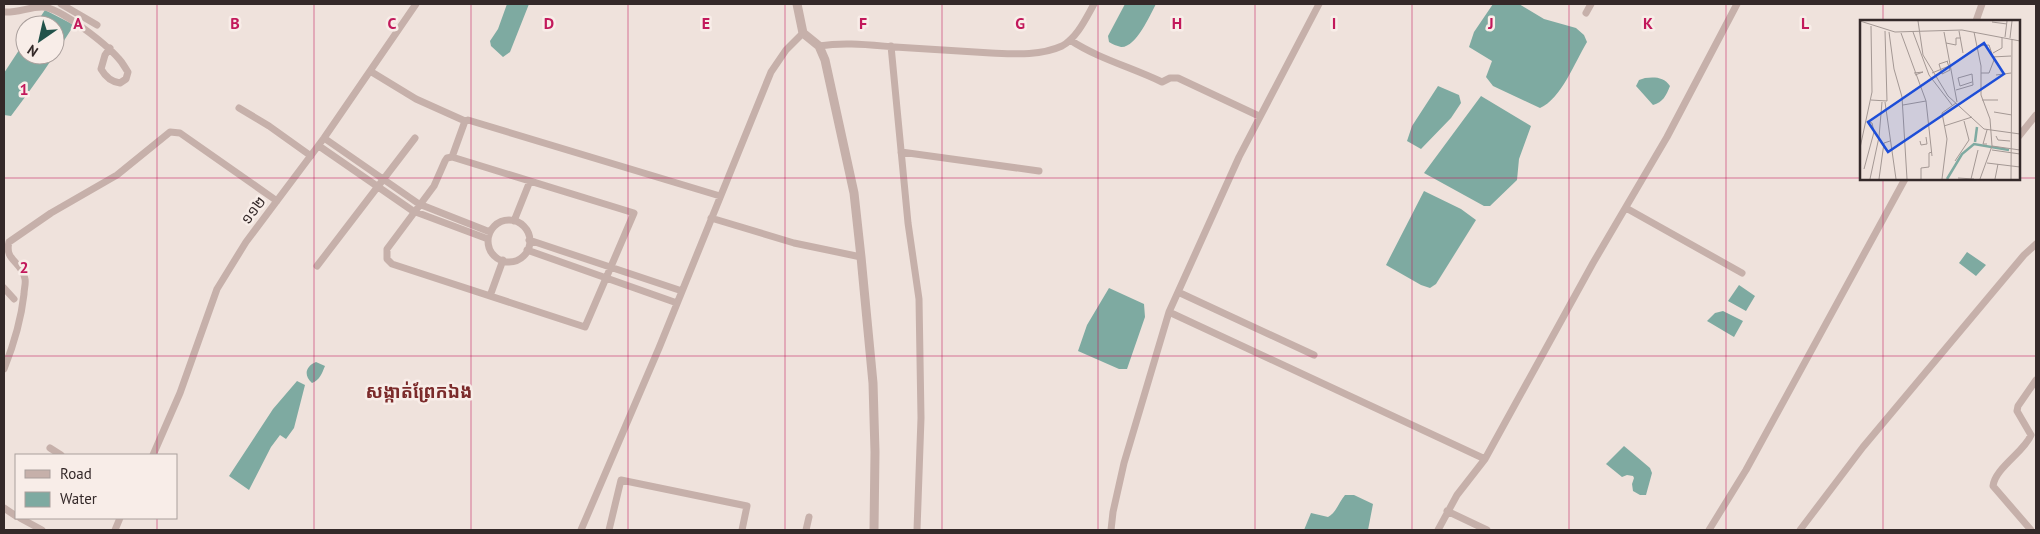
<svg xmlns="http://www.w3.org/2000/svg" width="2040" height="534" viewBox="0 0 2040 534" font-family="'PT Sans','Noto Sans Khmer',sans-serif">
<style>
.water{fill:#7eaaa1}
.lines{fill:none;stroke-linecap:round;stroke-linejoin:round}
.minor{stroke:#c6b0aa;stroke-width:7}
.tertiary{stroke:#c6b0aa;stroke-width:9}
.grid{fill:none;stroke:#c2185b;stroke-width:1;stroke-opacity:0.55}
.labels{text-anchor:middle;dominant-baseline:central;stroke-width:5;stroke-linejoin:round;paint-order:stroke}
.street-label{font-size:15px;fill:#342929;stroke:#f8ede8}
.quarter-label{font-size:18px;font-weight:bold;fill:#7b2a2a;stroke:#f8ede8}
.inset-river{fill:none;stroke:#7eaaa1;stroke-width:2.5}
.inset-road{fill:none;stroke:#a49894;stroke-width:1}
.view{fill:#1d4ed8;fill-opacity:0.15;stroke:#1d4ed8;stroke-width:2.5}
.inset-edge{fill:none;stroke:#342929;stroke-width:2.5}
.grid-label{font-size:16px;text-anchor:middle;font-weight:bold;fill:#c2185b;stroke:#f8ede8;stroke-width:5;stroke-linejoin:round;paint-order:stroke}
</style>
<rect width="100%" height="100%" fill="#efe2dc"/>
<path class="water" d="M507,4H529L510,52L503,57L491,46L490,41L498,29Z
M1125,4H1156C1150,15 1136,48 1121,47C1117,46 1112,44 1109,42L1108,36Z
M1493,4H1519L1544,19L1576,28L1584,35L1587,42C1575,62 1561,99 1540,108L1493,86L1486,77L1492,61L1469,47L1474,32Z
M45,10L74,25C54,57 33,87 11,116L4,115V73L25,41V55H55V25H35Z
M1645,78C1655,77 1664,77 1670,86C1666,96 1663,102 1653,105L1636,86L1639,80Z
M1438,86L1459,95L1461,103L1451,118L1421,149L1407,141L1412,126Z
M1481,96L1531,126L1519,159L1517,180L1490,206H1484L1424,173Z
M1424,191L1461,209L1476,220L1436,284L1430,288L1421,285L1386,265Z
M1967,252L1986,265L1976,276L1959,263Z
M1739,285L1755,296L1746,311L1728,301Z
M1109,288L1144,304L1145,317L1127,369H1119L1078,351L1087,325Z
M1723,311L1743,321L1734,337L1707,321L1715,313Z
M316,362L325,366C322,373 320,380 312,383C303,375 306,366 316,362Z
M297,381L305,385L294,428L286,439L280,435L271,447L249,490L229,476L273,409Z
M1624,446L1650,468L1652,473L1646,495H1640L1633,491L1632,484L1634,478L1633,476L1627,475L1622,477L1606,464Z
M1345,495H1354L1373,504L1368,530H1304L1311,513L1328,517C1336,513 1339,502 1345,495Z"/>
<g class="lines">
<path class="minor" d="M61,4L97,25
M4,12C17,13 29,7 42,7C60,7 107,45 119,59C123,63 125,68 128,72L126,79L120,83C112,82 105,76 101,69L105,55L110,48
M1586,13L1591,4
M1976,21L1982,4
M1070,40C1099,59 1131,67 1162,82L1170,78H1178L1259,116
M819,46C845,42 869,45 895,47C927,49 959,51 991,53C1014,54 1040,56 1062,46C1077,38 1086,18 1094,4
M891,46L908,223L919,299L921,418L917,530
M370,71L416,99L465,121
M239,108L269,126L311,156
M2019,136L2036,115
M324,138L419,204L490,232
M319,146L413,211L488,239
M901,152L1039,171
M452,157L634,213L585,327L392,264L387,259V249L434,186L445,161L447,158L452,157L465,121L468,120L720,196
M1626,208L1742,273
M711,218L794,243L861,257
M488 241a21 21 0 1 1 42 0a21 21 0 1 1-42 0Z
M514,221L530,181
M529,240L682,291
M527,250L677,303
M317,266L415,138
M4,288L14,299
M1178,292L1314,355
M490,296L503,260
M1169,312L1485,459
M4,369C14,344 21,321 24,294C24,289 26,283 25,279C22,261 4,261 9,242L51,213L117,175L170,132L180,133L277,201
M50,448L61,455
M153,455L180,393L217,289L246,242L324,138L416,4
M4,508L16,516
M1447,511L1487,530
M20,518L42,530
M115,530L120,518
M581,530L659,348L771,72L786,50L803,33
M609,530L621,480L747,506L742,530
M806,530L809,517
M1111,530L1113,512L1124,463L1169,312L1239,157L1319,4
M1438,530L1457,495L1485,459L1593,263L1667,137L1737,4
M1709,530L1746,470L1905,179
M1800,530L1863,447L2024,255L2036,244
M2031,530L1993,486C1995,468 2024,452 2031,435L2017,411L2018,406L2036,380"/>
<path class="tertiary" d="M797,4L803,33L819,46L825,60L854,193L861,257L873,383L875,452L874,530"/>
</g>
<path class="grid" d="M157,4V455M314,4V530M471,4V530M628,4V530M785,4V530M942,4V530M1098,4V530M1255,4V530M1412,4V530M1569,4V530M1726,4V530M1883,4V21M4,178H1861M2019,178H2036M1883,179V530M4,356H2036M157,518V530"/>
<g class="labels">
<g class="street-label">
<text transform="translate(253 210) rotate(-53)">១១២</text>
</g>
<g class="quarter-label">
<text x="419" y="391">សង្កាត់ព្រែកឯង</text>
</g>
</g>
<g transform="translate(1860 20)">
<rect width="160" height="160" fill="#efe2dc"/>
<path class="inset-river" d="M115,122L117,107M87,159L102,134L114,124L149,130"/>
<path class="inset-road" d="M0,1L35,12L102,10L160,21M58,1L63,35L88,76L124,109L160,114M132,2L147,4M99,11L103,33M29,12L34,49L42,77L47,159M53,12L69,55L92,85M84,12L97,82M114,12L121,46V75L130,99L132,126L120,159M41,13L66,81L72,136M145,17L147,1M150,18L152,1M86,23L96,25V18H101M118,26L129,25L134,40L129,53H121M133,33L142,28V18M132,37L151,36M87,41L90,50L82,54L79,44L88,41M54,53L63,52L55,55M72,53L89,46M136,55L151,53M96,70L113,65L112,54L98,58L100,66L112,62M11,80L27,81L25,11M122,80H138M25,82L36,159M43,85L66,81M134,92L152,95M84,106L112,97M127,110L123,124H127M136,116L138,120L150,121M60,121L61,125L67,124L66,117M132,126L160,130M0,128L12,72L11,6M132,130L160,134M95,141L109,120L104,101M127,143L160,147M4,149L14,112L12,103L7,101M98,158L114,159M10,159L19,117L22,82M19,159L24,123L30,121M61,159V148L69,147V133L72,132M82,159L87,119L82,93L96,83M111,159L118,130M135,159L138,144M151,159L152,19"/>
<path class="view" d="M124,23L144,54L28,132L8,102Z"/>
<rect width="160" height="160" class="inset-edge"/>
</g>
<g class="grid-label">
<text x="78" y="29">A</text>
<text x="235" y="29">B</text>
<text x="392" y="29">C</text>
<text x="549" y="29">D</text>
<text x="706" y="29">E</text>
<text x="863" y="29">F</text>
<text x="1020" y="29">G</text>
<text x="1177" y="29">H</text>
<text x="1334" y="29">I</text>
<text x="1491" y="29">J</text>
<text x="1648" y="29">K</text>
<text x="1805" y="29">L</text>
<text x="24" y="95">1</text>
<text x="24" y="273">2</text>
</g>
<rect width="2040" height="534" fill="none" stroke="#342929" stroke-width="10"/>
<rect x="15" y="454" width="162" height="65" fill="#f8ede8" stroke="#aa9f9c"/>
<rect x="25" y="470" width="25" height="8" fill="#c6b0aa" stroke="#aa9f9c"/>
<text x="60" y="479" font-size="15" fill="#342929">Road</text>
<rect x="25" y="492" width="25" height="15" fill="#7eaaa1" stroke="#aa9f9c"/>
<text x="60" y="504" font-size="15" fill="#342929">Water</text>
<g transform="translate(40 40) rotate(214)"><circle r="24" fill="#f8ede8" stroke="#aa9f9c"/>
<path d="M0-4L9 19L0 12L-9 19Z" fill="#22524a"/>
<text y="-8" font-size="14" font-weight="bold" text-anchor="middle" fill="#342929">N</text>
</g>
</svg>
